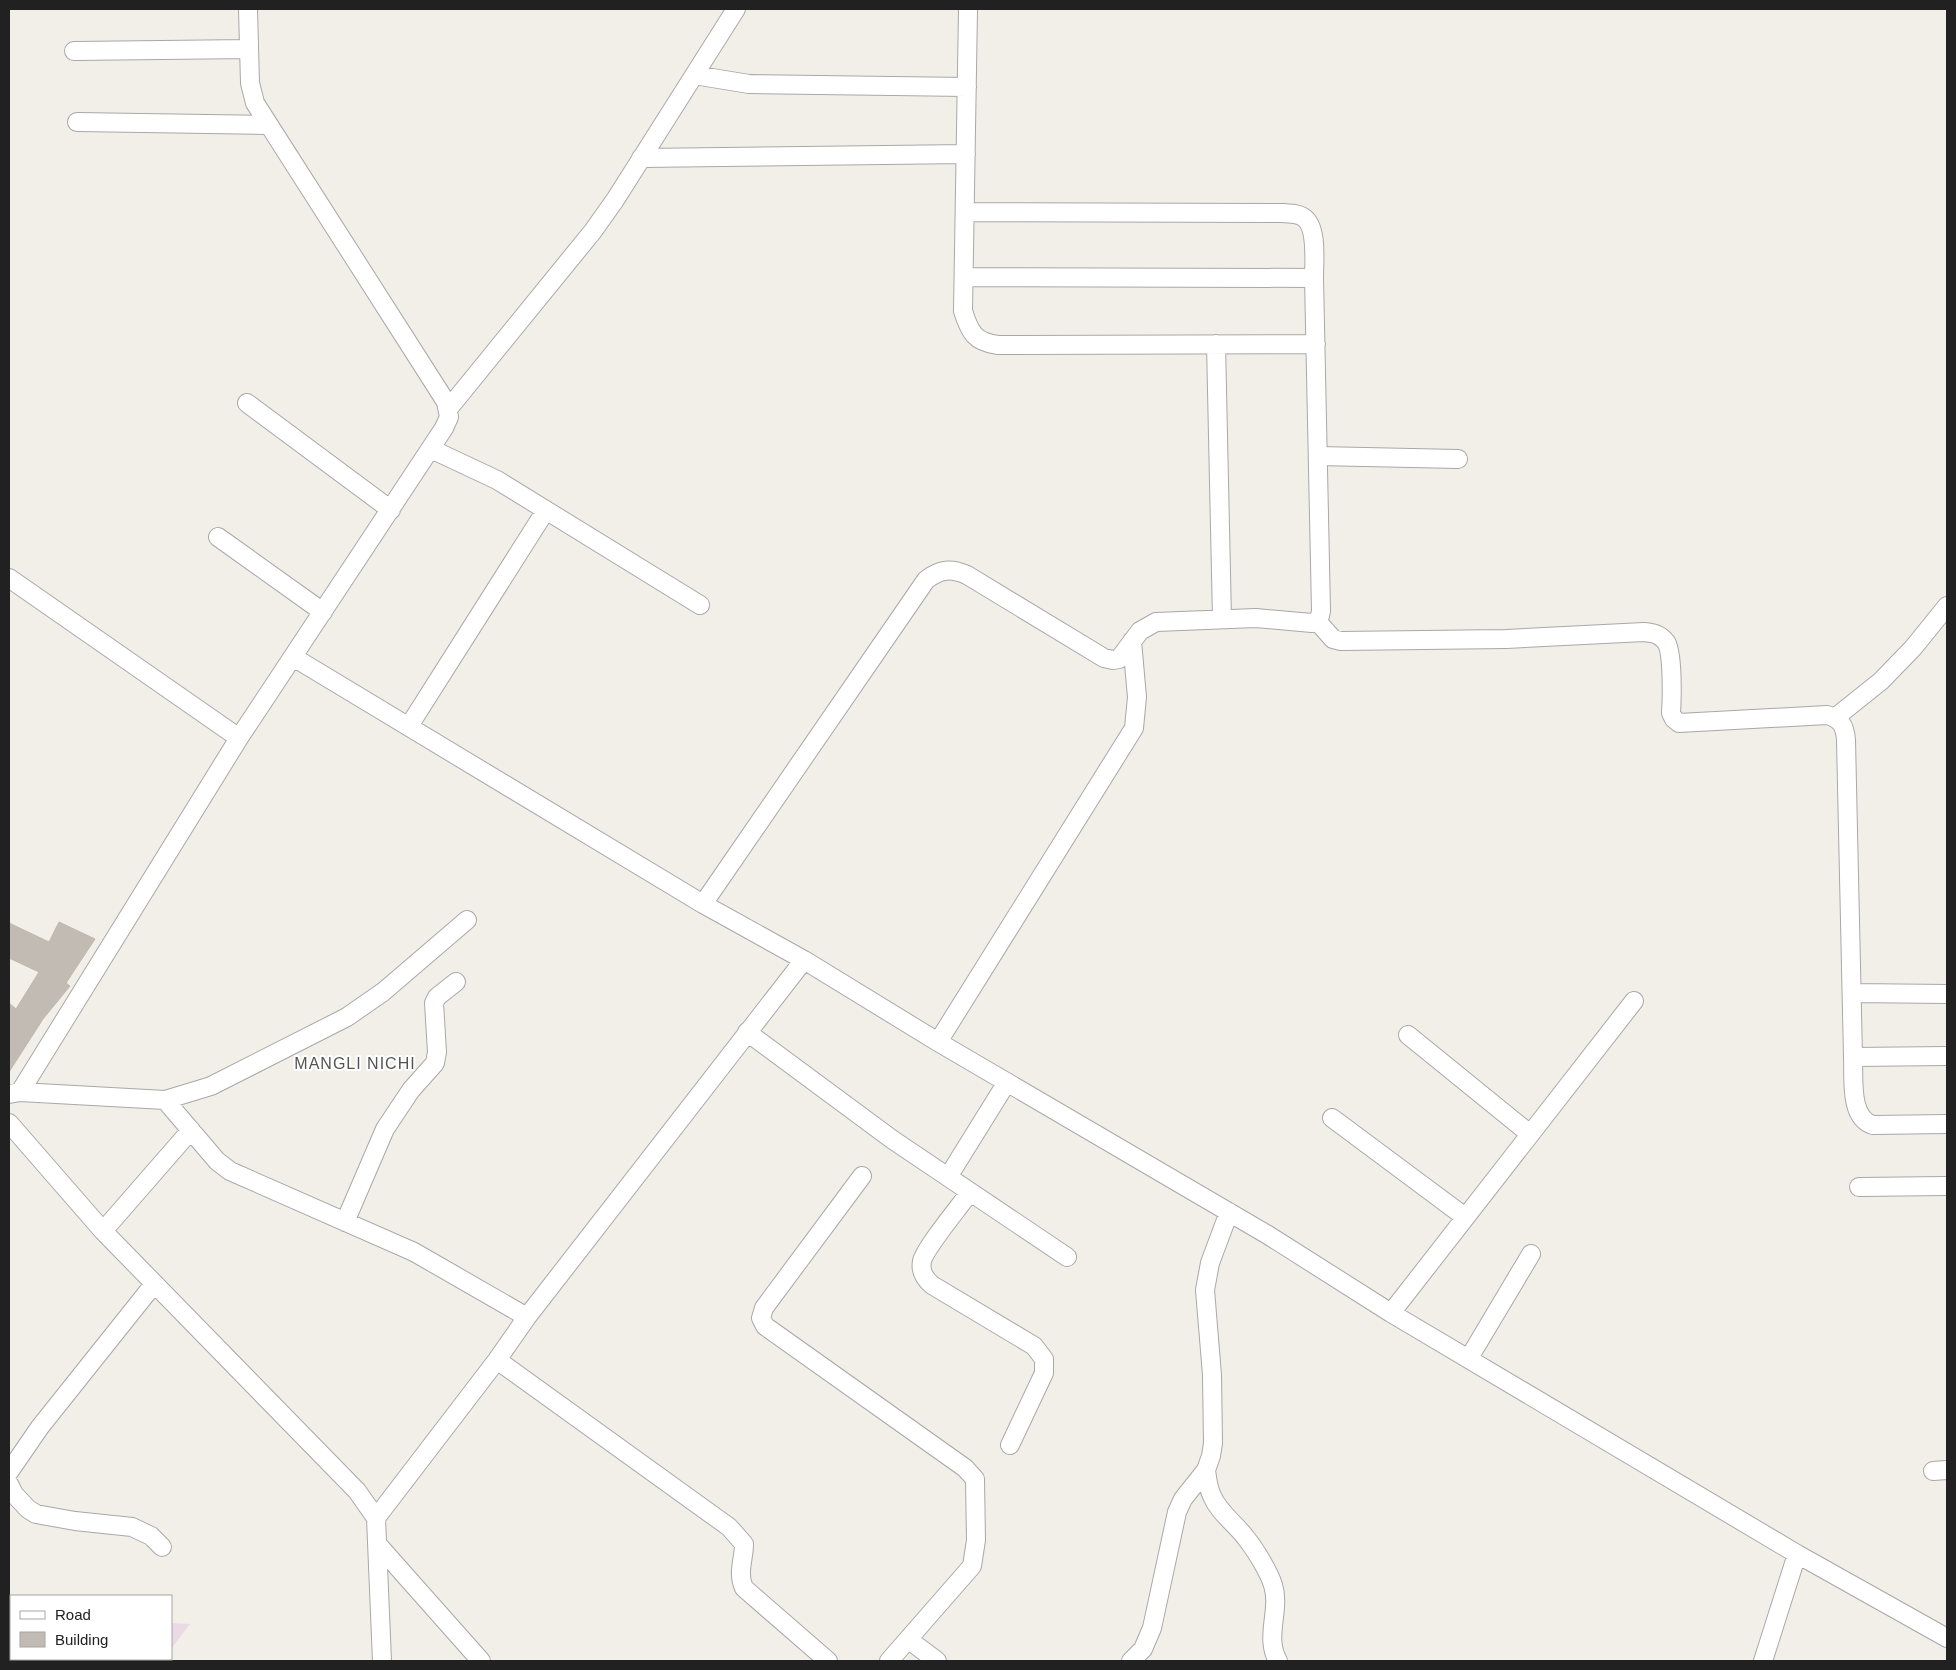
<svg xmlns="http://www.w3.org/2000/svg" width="1956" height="1670" viewBox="0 0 1956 1670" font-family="Helvetica,sans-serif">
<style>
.industrial{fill:#eadae6}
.building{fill:#c2bbb4;stroke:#c2b7ab}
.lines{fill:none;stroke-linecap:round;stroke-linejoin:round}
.minor-casing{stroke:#a8a8a8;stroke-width:20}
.minor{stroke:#fff;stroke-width:18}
.labels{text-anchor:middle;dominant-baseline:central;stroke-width:4;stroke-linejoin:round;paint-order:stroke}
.quarter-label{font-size:16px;letter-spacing:1px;fill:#545454;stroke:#fff}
</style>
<rect width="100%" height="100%" fill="#f1efe8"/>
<path class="industrial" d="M9,1607H11V1659H164L162,1661H9Z
M171,1623L190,1624L171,1649Z"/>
<path class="building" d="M59,922L95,939L66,983L70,986L43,1019L9,1072V1003L16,1009L39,972L9,958V923L49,942Z"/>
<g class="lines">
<defs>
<path id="minor" d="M968,9L963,311C970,333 975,342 998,345L1316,344
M74,51L249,49
M694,75L749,84L967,87
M77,122L268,125
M641,158L966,154
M964,277L1314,278
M1216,344L1222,619
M247,403L391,510
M449,408L593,231L615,200L736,9
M431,449L497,480L700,605
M1318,456L1458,459
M218,537L323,612
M9,578L239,738
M1317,621L1333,639L1341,641L1506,639L1644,632C1653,633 1660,634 1666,642C1673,652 1672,699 1671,713L1674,719L1679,723L1827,715C1841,719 1845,726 1846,740L1853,1057C1854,1078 1849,1118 1873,1125L1947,1124
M293,657L703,904L804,960L938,1042L1268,1235L1391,1313L1797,1554L1947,1638
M1836,717L1881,681L1913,648L1947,606
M409,726L546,510
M703,904L926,580C940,569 951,568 967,575L1104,658L1113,660L1119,659L1140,631L1156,622L1256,618L1312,623C1319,621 1320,617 1321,611L1314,278C1314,262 1318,226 1303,217C1297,213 1290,214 1283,213L965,212
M1852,993L1947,994
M747,1032L893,1140L1067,1257
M1408,1035L1530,1134
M938,1042L1134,728L1137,697L1132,641
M1853,1057L1947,1056
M20,1092L165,1100L211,1086L347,1017L383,992L467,920
M9,1094L20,1092L239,738L444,428L449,417L446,402L255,103L250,83L248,9
M165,1100L217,1161L230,1171L414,1252L527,1317
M1332,1118L1465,1217
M9,1123L103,1231L357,1491L376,1518L382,1661
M862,1176L764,1308L761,1318L765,1326L965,1468L975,1479L976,1540L972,1566L889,1661
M948,1177L1007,1082
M1859,1187L1947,1186
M970,1192C960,1206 925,1248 922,1261C920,1271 924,1278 932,1285L1034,1346L1044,1359V1373L1010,1445
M345,1222L385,1129L411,1090L435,1063L437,1052L434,1003L437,997L456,982
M103,1231L191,1130
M1391,1313L1634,1001
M1469,1358L1531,1254
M497,1360L729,1527L744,1544C744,1559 737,1573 744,1588L828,1661
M1206,1470C1207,1478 1208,1488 1212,1496C1219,1513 1236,1524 1246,1538C1255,1549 1269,1572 1273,1585C1281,1610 1264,1637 1278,1661
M1933,1471L1947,1470
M9,1472L40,1427L154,1284
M9,1484L14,1494L28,1509L36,1514L75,1521L132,1527L151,1536L162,1547
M376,1518L497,1360L527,1317L804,960
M379,1546L481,1661
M909,1640L937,1661
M1131,1661L1143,1649L1152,1628L1177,1512L1183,1499L1206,1470L1211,1456L1213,1443L1212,1375L1205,1290L1210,1263L1229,1212
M1763,1661L1797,1554"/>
</defs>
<use href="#minor" class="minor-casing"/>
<use href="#minor" class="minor"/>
</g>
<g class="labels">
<g class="quarter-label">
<text x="355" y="1063">MANGLI NICHI</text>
</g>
</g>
<rect width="1956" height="1670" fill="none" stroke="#212121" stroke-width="20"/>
<rect x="10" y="1595" width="162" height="65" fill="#ffffff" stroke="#a6a6a6"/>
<rect x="20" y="1611" width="25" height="8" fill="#ffffff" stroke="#a6a6a6"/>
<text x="55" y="1620" font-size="15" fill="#212121">Road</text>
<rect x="20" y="1632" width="25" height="15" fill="#c2bbb4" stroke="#a6a6a6"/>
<text x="55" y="1645" font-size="15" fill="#212121">Building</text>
</svg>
